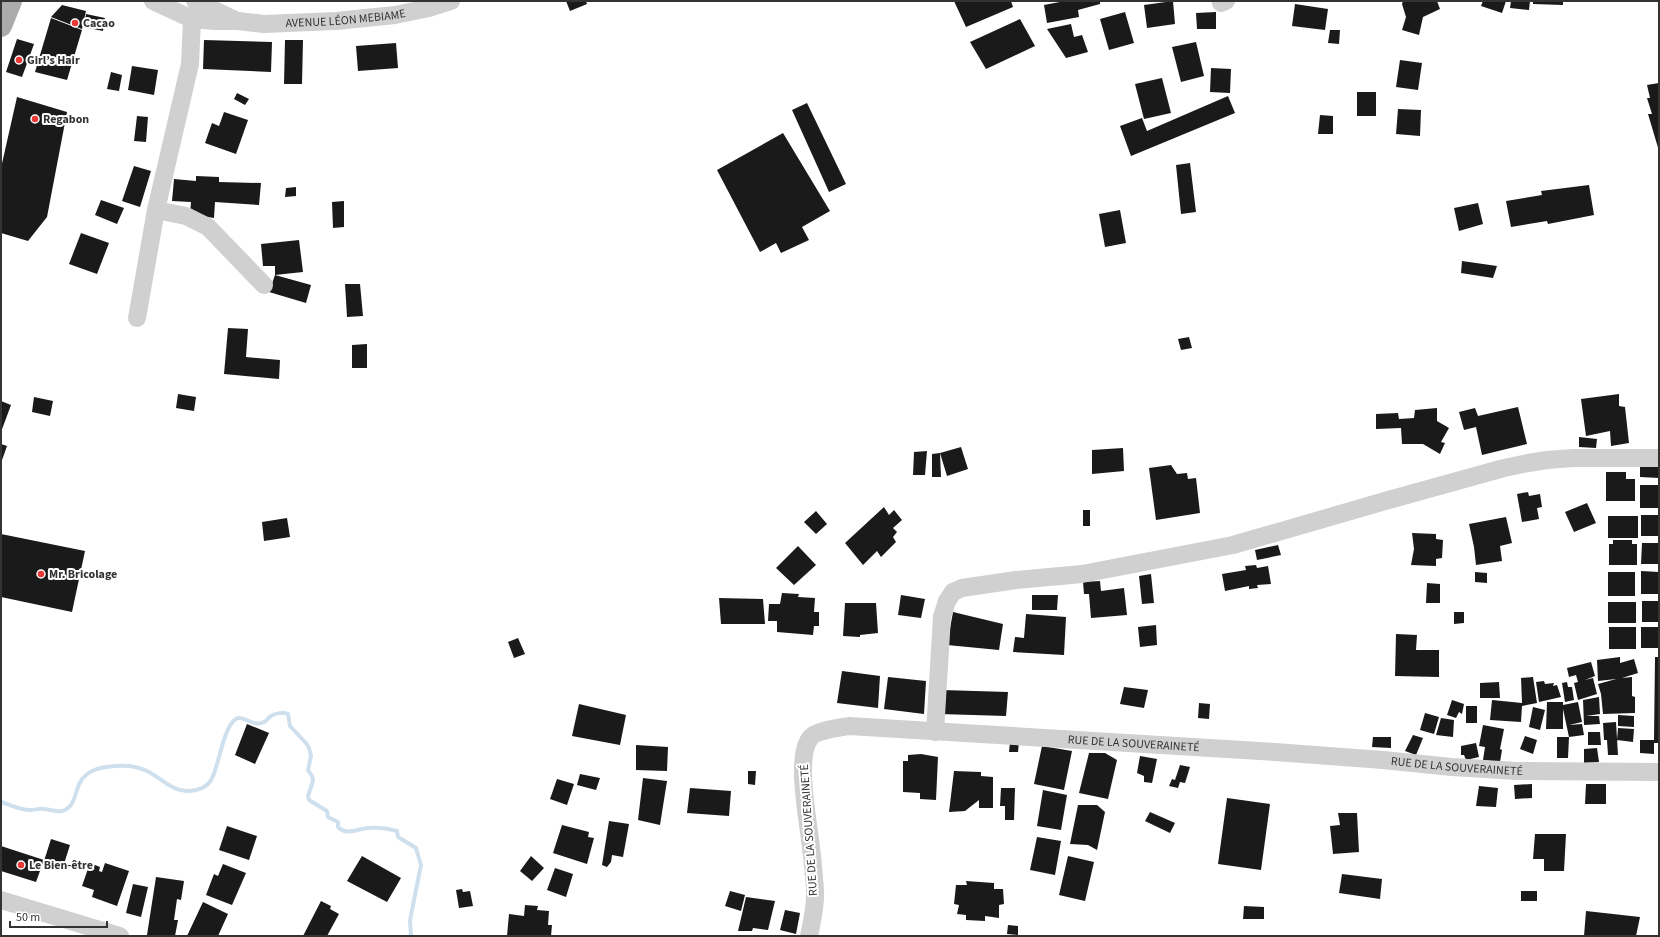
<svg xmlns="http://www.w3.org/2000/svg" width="1660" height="937" viewBox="0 0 1660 937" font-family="'Source Sans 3',sans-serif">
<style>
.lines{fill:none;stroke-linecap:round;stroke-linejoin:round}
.stream{stroke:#cedfee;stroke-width:4}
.building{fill:#1a1a1a}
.minor{stroke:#d0d0d0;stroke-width:18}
.major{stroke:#ababab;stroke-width:22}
.poi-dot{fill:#e93836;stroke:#fff;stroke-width:1.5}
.labels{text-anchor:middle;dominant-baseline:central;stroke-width:4;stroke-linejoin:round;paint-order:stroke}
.street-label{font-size:12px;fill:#333;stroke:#fff}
.poi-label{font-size:12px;font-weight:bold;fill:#333;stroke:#fff;text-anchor:start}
</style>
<rect width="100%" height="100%" fill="#fff"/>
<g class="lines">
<path class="stream" d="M1,802C11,805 19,810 30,810C35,810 40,808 45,809C54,810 62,815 70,806C74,802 75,795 77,790C82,771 98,767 115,766C126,765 137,766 147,771C165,780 174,795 196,790C199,789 202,789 204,787C207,785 211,781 212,778C219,766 224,722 238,718C246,717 253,727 264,722C267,721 268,718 271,716C275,713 284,712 288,714L290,726L306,743L309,748L311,756L308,770L312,776L313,781L308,796L309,800L327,811L328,817L338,822V827C347,836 357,829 368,828C378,827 387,828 397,831L398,837L416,848L421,865L412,910L410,921L411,936"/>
</g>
<path class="building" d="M566,1H586L587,4L570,11Z
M954,1H1011L1013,7L966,27Z
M1065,1H1100V4L1078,10L1079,17L1047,23L1044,5Z
M1173,1L1175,24L1147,28L1144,5Z
M1403,1H1437L1440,9L1423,17L1419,35L1402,30L1406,17L1402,4Z
M1483,1H1506L1502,13L1481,6Z
M1511,1H1530L1529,10L1510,8Z
M1533,1H1563V5L1533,4Z
M1295,4L1328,9L1325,30L1292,26Z
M62,5L86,11L82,29L51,17Z
M1125,12L1134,43L1109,50L1100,19Z
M1216,12V29H1197L1196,13Z
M86,14L105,18L103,31L84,27Z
M51,18L82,30L67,80L35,72Z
M1020,19L1035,46L986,69L970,42Z
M1071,24L1074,37L1082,35L1088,52L1066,58L1047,29Z
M1330,30H1340L1339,44L1328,43Z
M17,39L34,44L22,77L6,72Z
M204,40L272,42L271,72L203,69Z
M285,40H303L302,84H284Z
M1196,42L1204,76L1181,82L1172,47Z
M396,43L398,68L358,71L356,46Z
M1400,60L1422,63L1418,90L1396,87Z
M132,66L158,70L154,95L128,90Z
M1211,68L1231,69L1230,93L1210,92Z
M111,72L122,75L119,91L107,89Z
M1162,78L1171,113L1144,119L1135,84Z
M1659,83V151L1648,114H1652L1647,98H1650L1647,85Z
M1357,92H1376V116H1357Z
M237,93L249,99L245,105L234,99Z
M1228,96L1235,113L1131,156L1120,126L1142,118L1147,131Z
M17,97L67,112L47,217L28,241L1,233V168Z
M807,103L846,184L829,192L792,110Z
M1398,109L1421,110L1420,136L1396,134Z
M224,112L248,120L236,154L205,143L212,123L219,126Z
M1320,115L1333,116V134H1318Z
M137,116L148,117L146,142L134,141Z
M783,133L830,211L802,227L809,240L781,253L776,243L760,252L717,170Z
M1190,163L1196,212L1181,214L1176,165Z
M134,166L151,171L140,207L122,201Z
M196,176L219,177V182L261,183L259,205L215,202L214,218L190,214L191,202L172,201L174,179L196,181Z
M1589,185L1594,215L1548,224L1547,221L1511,227L1506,201L1542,195L1541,191Z
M296,187V196L285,197L286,188Z
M101,200L124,208L117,224L95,215Z
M344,201V227L333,228L332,202Z
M1478,203L1483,224L1459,231L1454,208Z
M1120,210L1126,243L1105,247L1099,214Z
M81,233L109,243L97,274L69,264Z
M299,240L303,272L275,275L311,285L306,303L269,292L275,275V266H263L261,244Z
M1462,261L1497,266L1493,278L1461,273Z
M345,284H360L363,316L347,317Z
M228,328L248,329L246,357L280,360L279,379L224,374Z
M1189,337L1192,348L1181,350L1178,339Z
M367,344V368H352V345Z
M178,394L196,397L194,411L176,408Z
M1619,394V406L1625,407L1629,443L1611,446L1610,431L1586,436L1581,399Z
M34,397L53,401L50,416L32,412Z
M1,401L11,405L1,432Z
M1518,407L1527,444L1482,455L1476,427L1464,430L1459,412L1475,408L1478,416Z
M1437,408V421L1449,428L1441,442L1445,443L1440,454L1423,444H1402L1401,428L1376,429V414L1398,413L1399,419L1414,418L1415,410Z
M1579,437L1597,439L1596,448L1579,447Z
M1,444L7,446L1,463Z
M961,447L968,469L947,476L940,453L941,477H932V454L940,453Z
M1123,448L1124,471L1092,474V450Z
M927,451L925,475H913L914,452Z
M1640,463L1659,464V478L1640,477Z
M1171,465L1177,474L1187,473L1188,479L1196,478L1200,513L1156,520L1149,468Z
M1606,472H1626V479H1635V501H1606Z
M1640,485H1659V508H1640Z
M1528,492L1529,496L1540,494L1542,507L1537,508L1539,519L1522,522L1517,494Z
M1587,503L1596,523L1574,532L1565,512Z
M884,507L889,515L894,510L902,520L893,528L897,532L893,537L896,542L881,557L877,551L863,565L845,543Z
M1083,510H1090V526H1083Z
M816,511L827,524L816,534L804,522Z
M1641,515H1659V536H1641Z
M1608,516H1638V538H1608Z
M1506,517L1512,543L1500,546L1502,561L1476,565L1474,547L1469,524Z
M287,518L290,537L264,541L262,522Z
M1412,533L1436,534V539L1443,540L1442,558L1436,559V566L1411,565L1414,549Z
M1,534L85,551L72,612L1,597Z
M1613,540H1632V544H1637V565H1609V544H1613Z
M1642,543H1659V564H1641Z
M1278,545L1281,555L1257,560L1255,550Z
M798,546L816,565L794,585L776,568Z
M1256,565L1257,568L1268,566L1271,584L1257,585L1258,588L1249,589V586L1225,591L1222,574L1246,570L1245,566Z
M1641,571L1659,572V594H1641Z
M1475,572L1487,573V583L1475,582Z
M1608,572H1635V596H1608Z
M1151,574L1154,603L1142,604L1139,576Z
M1100,581L1101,591L1124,588L1127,615L1091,618L1089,594H1084L1083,582Z
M1427,583L1440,584V603H1426Z
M782,593L799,594L798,597L815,598L814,612H819V626H814L813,635L777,632V621H768L769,604H780Z
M901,595L925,599L921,618L898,615Z
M1032,595H1058L1057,610H1032Z
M719,598L763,599L765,624H721Z
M1642,601H1659V622H1642Z
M1608,602H1636V623H1608Z
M845,603H876L878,633L860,635V637L843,636Z
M953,612L1003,624L999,650L947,645Z
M1454,612H1464V623L1454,624Z
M1026,614L1066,617L1064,655L1013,652L1015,637L1024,638Z
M1156,625L1157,645L1140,647L1138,627Z
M1609,627H1636V649H1609Z
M1641,627H1659V648H1641Z
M1396,634L1417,635L1416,650H1439V677L1395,676Z
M518,638L525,654L514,658L508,642Z
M1620,657V663L1634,659L1638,673L1622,678L1632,677V696L1635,697V713L1603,714L1601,694L1598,684L1616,679L1598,681L1597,660Z
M1655,657H1659V743H1654V754L1640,753V740H1654Z
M1591,662L1595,676L1585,680L1593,678L1597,694L1578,700L1574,683L1578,682L1576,675L1569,677L1567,668Z
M842,671L880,676L878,708L837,703Z
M888,677L926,681L924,714L884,709Z
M1533,677L1537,703L1522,706L1521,722L1490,720L1492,700L1522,703L1521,678Z
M1544,681L1545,684L1554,683L1553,686L1557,685L1561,697L1539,702L1536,682Z
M1499,682L1500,698H1480V683Z
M1567,682L1568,687H1572L1574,700L1565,702L1562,683Z
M1124,687L1148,690L1144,708L1120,704Z
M942,690L1008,692L1006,716L939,714Z
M1599,697L1600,714L1586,716H1599L1600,724L1584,725L1583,700Z
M1452,700L1464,704L1462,714L1459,712L1456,718L1447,715Z
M1547,702H1563V705L1578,702L1582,722L1569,725L1582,724L1584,735L1569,737L1563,709V729H1546Z
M1199,703L1210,704L1209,719L1198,718Z
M579,704L626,715L620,745L572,736Z
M1466,706H1477V723H1466Z
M1533,707L1545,710L1540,730L1529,727Z
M1425,713L1439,717L1434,734L1420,730Z
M1618,715L1634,716V727L1618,726Z
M1441,718L1454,720L1453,737L1436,735Z
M1616,722L1618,755H1608L1607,740H1604L1603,723Z
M247,724L269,733L255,764L235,755Z
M1483,725L1504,729L1500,749L1502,750L1500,762L1483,760L1485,747L1479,746Z
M1618,728L1634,729L1633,742L1617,740Z
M1588,732H1600L1601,745H1588Z
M1413,735L1423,738L1416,755L1405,751Z
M1525,736L1537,740L1533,754L1520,749Z
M1373,737H1391V748L1372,747Z
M1557,737H1569L1568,758H1557Z
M1010,742H1019L1018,752H1009Z
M1476,743L1479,757L1466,760L1464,755H1461V746Z
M636,745L668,747L667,771L636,770Z
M1042,746L1072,751L1064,790L1034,784Z
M1597,748L1599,762L1584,763V749Z
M1089,753H1105L1117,760L1108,799L1079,793Z
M921,754L938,757L936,800L920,799V793L903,792V761H908V755Z
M1140,756L1157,759L1152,783L1144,782V776L1137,773Z
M1180,765L1190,767L1185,783L1180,782L1178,788L1169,786L1172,779L1175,780Z
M748,771H756L755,785L748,784Z
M954,771L981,772V776L993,777V808H979V800L965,811L949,812Z
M580,774L600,778L596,790L577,785Z
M643,778L667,781L660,825L638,820Z
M557,779L574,784L567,805L550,799Z
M1532,784V798L1515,799L1514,785Z
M1586,784H1606V804H1585Z
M1479,786L1498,788L1496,807L1476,806Z
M690,788L731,791L729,816L687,813Z
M1001,788H1015L1014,820H1005V806H1000Z
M1043,790L1067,795L1061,830L1037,826Z
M1227,798L1270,804L1261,870L1218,864Z
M1078,805H1097L1105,812L1097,850L1088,845L1070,844Z
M1150,812L1175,823L1170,833L1145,821Z
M1338,813H1357L1359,852L1333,854L1330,826L1340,825Z
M609,821L629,824L623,857L612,855L611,862L607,867L602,865Z
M562,825L589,832L588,837L594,838L587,864L553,853Z
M227,826L257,836L249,860L219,850Z
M1535,834H1566L1564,871H1544V859H1533Z
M1037,837L1061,841L1055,875L1030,870Z
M51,839L70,845L63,867L44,861Z
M1,846L44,860L36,882L1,871Z
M362,856L401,878L387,902L347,881Z
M531,856L544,868L532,881L520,871Z
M1068,856L1094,862L1085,901L1059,895Z
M90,863L100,867L99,871L102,872L105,863L129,871L117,906L92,897L94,890L82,886Z
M223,864L246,873L232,905L206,895L214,874L218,876Z
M555,868L573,874L566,897L547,890Z
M1342,874L1382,879L1380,899L1339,893Z
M156,877L184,881L181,900L177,899L174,920H178L175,936L147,935Z
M966,881L994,883V889H1003L1004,904L999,905V918L985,916V921L966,920V915L957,914L959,905L954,904L956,885H967Z
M133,884L148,887L141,917L126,913Z
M462,889L463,892L470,891L473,906L459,908L456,890Z
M730,891L745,895L741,911L725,906Z
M1521,891H1537V901H1521Z
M746,897L775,901L768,930L753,928L752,931H738Z
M321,901L331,906L330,909L339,914L327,936H303Z
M203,902L228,914L218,936H187Z
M525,905L538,906L537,910L549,911L548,925H552L551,936H507L509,914L524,916Z
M1244,906L1264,907V919H1243Z
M785,910L800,913L796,934L780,930Z
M1586,911L1640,917L1636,936H1584Z
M1008,925L1018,926V935L1007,934Z"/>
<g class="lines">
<g class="minor">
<path id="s1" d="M153,1L192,19L215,21H238L264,24L336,21L395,15L429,8L451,1"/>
<path d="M195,1L235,20"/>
<path d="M1221,3L1226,1"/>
<path d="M156,210L186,216L208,227L264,285"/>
<path d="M137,318L156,210L190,64L192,19"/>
<path d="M935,732L942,617L947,601L953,592L962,588L1016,580L1082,574L1233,545L1385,501L1504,468L1528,463L1547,460L1573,458H1659"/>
<path d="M1,900L120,936"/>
<path id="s2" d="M809,936C812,922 816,905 815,891C814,877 813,862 811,848C809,824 794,755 811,737C818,730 839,728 849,726L1275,752L1383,760L1452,767L1517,771L1659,772"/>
</g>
<path class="major" d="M1,26L11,1"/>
</g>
<g class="poi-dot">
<circle cx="75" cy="23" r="4"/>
<circle cx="19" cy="60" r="4"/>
<circle cx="35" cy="119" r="4"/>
<circle cx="41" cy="574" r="4"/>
<circle cx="21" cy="865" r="4"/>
</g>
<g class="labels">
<g class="street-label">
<text stroke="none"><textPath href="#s1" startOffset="197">AVENUE LÉON MEBIAME</textPath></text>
<text stroke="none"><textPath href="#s2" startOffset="527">RUE DE LA SOUVERAINETÉ</textPath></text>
<text stroke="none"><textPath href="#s2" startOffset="851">RUE DE LA SOUVERAINETÉ</textPath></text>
<text transform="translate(809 830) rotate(-94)">RUE DE LA SOUVERAINETÉ</text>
</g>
<g class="poi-label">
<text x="83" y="23">Cacao</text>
<text x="27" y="60">Girl’s Hair</text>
<text x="43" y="119">Regabon</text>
<text x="49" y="574">Mr. Bricolage</text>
<text x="29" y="865">Le Bien-être</text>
</g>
</g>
<rect width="1660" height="937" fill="none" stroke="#333333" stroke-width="4"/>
<path d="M10 921v6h97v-6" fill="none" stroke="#333333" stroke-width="2"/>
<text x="16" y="921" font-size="12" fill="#333333" stroke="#ffffff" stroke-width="3" paint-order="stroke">50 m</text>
</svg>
